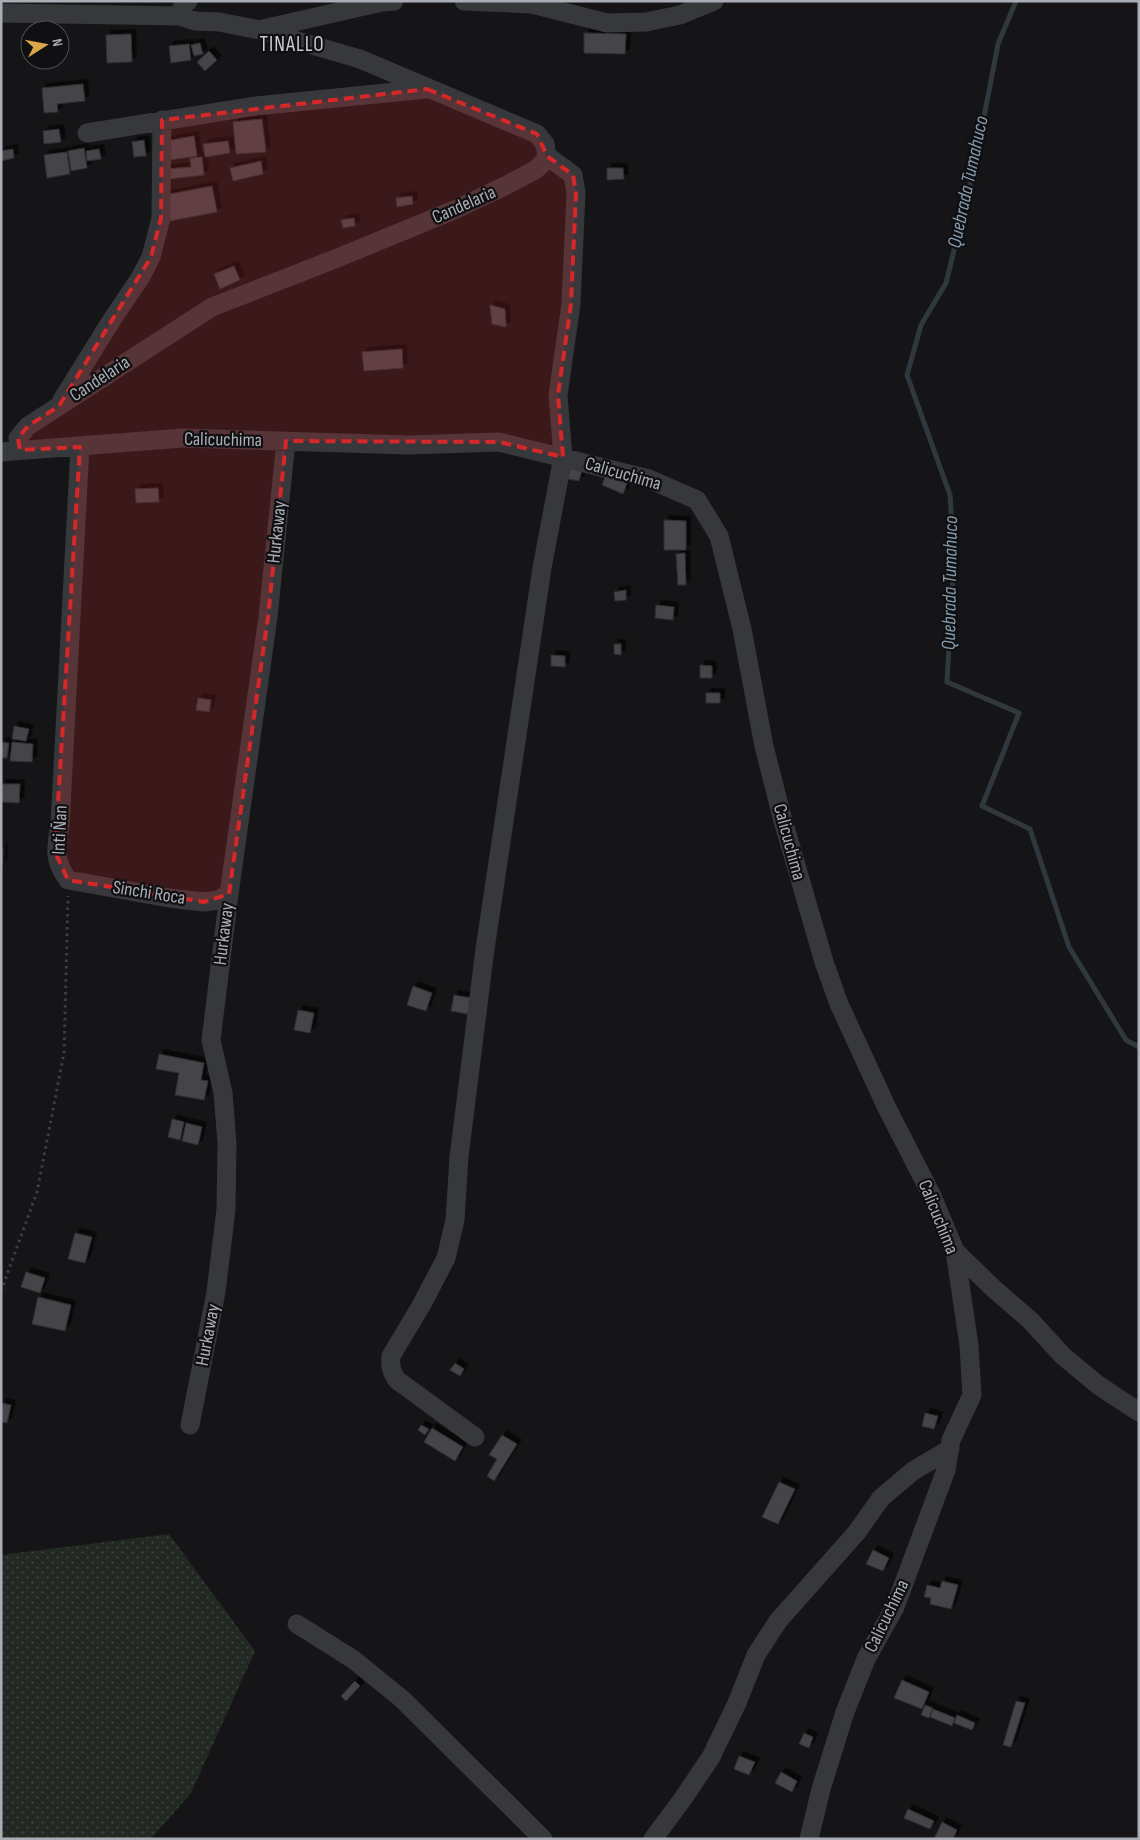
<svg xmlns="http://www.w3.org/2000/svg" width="1140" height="1840" viewBox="0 0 1140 1840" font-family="'Sofia Sans Condensed',sans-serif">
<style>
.grass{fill:url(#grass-dots)}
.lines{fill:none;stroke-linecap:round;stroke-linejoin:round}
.stream{stroke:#30383e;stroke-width:5}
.building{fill:#444549;stroke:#2f3032;filter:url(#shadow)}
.path{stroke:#3d3e42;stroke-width:3;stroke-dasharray:2.5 4;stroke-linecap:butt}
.minor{stroke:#37383b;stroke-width:19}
.marked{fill:#d62828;fill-opacity:0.2;stroke:#d62828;stroke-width:4;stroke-dasharray:10 6;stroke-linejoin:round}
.labels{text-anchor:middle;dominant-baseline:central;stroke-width:4.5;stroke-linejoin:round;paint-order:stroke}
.street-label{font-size:19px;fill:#a9adb5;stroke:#101012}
.water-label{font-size:20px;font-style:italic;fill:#849aac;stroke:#101012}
.quarter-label{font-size:21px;letter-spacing:1px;fill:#c9ccd2;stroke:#101012}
</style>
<defs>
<pattern id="grass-dots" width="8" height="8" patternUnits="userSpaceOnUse" patternTransform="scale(1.25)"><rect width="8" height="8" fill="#222822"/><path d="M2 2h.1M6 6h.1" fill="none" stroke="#3f4440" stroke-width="1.8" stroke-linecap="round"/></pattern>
<filter id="shadow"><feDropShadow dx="4.5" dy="-4.5" stdDeviation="0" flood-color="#0009"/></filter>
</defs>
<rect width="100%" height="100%" fill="#151517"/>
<path class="grass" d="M169,1534L255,1651L191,1793L151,1839H1V1555Z"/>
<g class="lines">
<path class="stream" d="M1016,1L998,44L975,164L946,283L921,325L907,375L950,495L954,558L947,682L1019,713L982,806L1030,829L1069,947L1126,1040L1139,1047"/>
</g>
<path class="building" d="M584,33L626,34L625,54L584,53Z
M131,34L132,62L107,63L106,35Z
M200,43L203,54L194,56L191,45Z
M189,44L191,60L171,63L169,46Z
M209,51L217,60L205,71L197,62Z
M83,84L85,101L57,104L58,112L44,113L42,88Z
M262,119L266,152L236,154L233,122Z
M59,129L61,142L44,144L43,131Z
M194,136L197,156L169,160L166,141Z
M144,140L146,156L134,157L132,142Z
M228,141L230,153L205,157L203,144Z
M84,148L87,168L71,171L68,151Z
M13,149L14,158L1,161V151Z
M99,149L101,159L87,161L86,151Z
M67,152L70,174L47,178L44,155Z
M202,157L204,175L168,179L167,169L191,167L190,158Z
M261,161L263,174L233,181L230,168Z
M607,168H623L624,179L607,180Z
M212,186L217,212L170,221L165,195Z
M412,196L413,204L397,207L396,198Z
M354,218L355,226L343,228L341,220Z
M234,266L240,280L220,289L214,274Z
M490,305L505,309L506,327L492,324Z
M402,349L403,368L364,371L362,352Z
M566,466L582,470L579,481L563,478Z
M606,475L627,483L623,494L602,485Z
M158,488L159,502L136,503L135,489Z
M664,520L686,521V550H664Z
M685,553L686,585H678L676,554Z
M626,590V600L615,601L614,592Z
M656,605L674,607L673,620L655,618Z
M614,644H621V655L614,654Z
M551,655L565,656V667L551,666Z
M700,665L712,666V678H700Z
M706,693H720V703H706Z
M198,698L211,700L209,712L196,710Z
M14,726L29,729L26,741L12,739Z
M1,742L9,743L7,758H1Z
M12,742L33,744L32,762L10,761Z
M1,784H20L19,803L1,802Z
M1,849H3L2,867H1Z
M413,986L432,993L426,1011L407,1005Z
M454,995L471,998L468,1014L451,1011Z
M298,1010L314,1013L310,1033L294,1030Z
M159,1054L204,1063L201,1080L208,1081L204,1100L175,1095L179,1073L156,1069Z
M172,1119L184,1122L180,1140L168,1137Z
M186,1123L202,1127L198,1145L182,1141Z
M75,1233L92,1237L85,1263L68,1259Z
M26,1272L45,1278L40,1293L21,1287Z
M38,1297L71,1305L65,1331L32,1324Z
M455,1363L464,1369L460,1376L450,1370Z
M1,1403L11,1405L7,1423L1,1422Z
M925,1413L938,1416L934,1429L922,1426Z
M421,1425L429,1429L425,1435L418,1430Z
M432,1428L463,1447L455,1461L424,1442Z
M502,1435L517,1444L494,1481L487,1476L497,1459L489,1455Z
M779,1482L795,1489L778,1524L762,1517Z
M873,1550L889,1558L883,1571L866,1564Z
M942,1581L958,1585L951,1609L930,1604L931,1598L924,1597L927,1585L940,1588Z
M902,1680L929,1692L922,1709L894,1698Z
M355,1681L360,1686L346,1701L341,1696Z
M1016,1701L1025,1703L1011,1747L1003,1745Z
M925,1705L933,1708L929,1718L921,1715Z
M933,1709L955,1718L952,1726L930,1717Z
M957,1715L975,1723L972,1730L954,1723Z
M804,1733L813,1737L809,1748L799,1744Z
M739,1756L755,1762L749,1775L734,1769Z
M781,1772L797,1781L792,1792L775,1783Z
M908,1809L934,1821L930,1829L904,1818Z
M942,1822L957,1830L953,1839H934Z"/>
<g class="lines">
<path class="path" d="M1,1291L37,1192L64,1053L68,896"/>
<path class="minor" d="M464,1L532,4L607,23L646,22L680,15L714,1
M1,13L180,16
M263,29L382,2L394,1
M87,133L256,106L426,89
M62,400L113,318L140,278L151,257L161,218L162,120
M80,447L60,824C56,848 53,860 68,880L169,898L204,902L218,900L229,894
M20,450L18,438L28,426L212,307L335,259L454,210L507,185L535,170L543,163L547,156L545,144L537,134L360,59L260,30L219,22L195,21L180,16L182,7L188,1
M1,452L183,438L408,445L499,442L649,479L697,500L719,536L742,629L764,746L782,817L824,962L839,1004L887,1108L931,1194L955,1251L969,1345L972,1395L951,1440L946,1470L895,1607L866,1659L845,1712L821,1789L809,1839
M955,1251L993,1288L1031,1321L1063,1356L1098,1385L1139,1412
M190,1425L216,1292L226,1209L227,1143L223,1093L211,1040L229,894L268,617L286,441
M475,1437L397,1380C391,1371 390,1366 391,1356L422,1304L446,1258L455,1220L459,1157L485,949L542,568L563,457L558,395L571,304L576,193L573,175L547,156
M297,1624L354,1660L402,1699L543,1839
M653,1839L682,1800L711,1757L737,1703L756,1655L778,1621L857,1532L881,1498L913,1471L950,1449"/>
</g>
<path class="marked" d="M427,89L537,134L547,156L573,175L576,193L571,304L558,395L563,457L499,442L286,441L268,617L229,894L204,902L68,880L55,852L80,447L20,450L18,438L28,426L59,406L151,257L161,218L162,120Z"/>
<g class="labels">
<g class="street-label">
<text transform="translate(464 205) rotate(-24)">Candelaria</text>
<text transform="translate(100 379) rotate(-33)">Candelaria</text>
<text transform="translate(223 440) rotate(1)">Calicuchima</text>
<text transform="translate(623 474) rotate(16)">Calicuchima</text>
<text transform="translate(277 532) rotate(-84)">Hurkaway</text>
<text transform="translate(60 830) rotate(-87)">Inti Ñan</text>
<text transform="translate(789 842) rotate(75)">Calicuchima</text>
<text transform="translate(149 893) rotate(9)">Sinchi Roca</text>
<text transform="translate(224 934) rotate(-83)">Hurkaway</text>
<text transform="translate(938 1217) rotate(68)">Calicuchima</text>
<text transform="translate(208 1335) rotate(-79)">Hurkaway</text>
<text transform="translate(887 1616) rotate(-64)">Calicuchima</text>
</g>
<g class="water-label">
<text transform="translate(968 182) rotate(-78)">Quebrada Tumahuco</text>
<text transform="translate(950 583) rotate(-89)">Quebrada Tumahuco</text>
</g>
<g class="quarter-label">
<text x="292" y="44">TINALLO</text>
</g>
</g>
<rect width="1140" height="1840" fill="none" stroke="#a9adb5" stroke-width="5"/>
<g transform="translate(45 45) rotate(79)"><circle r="24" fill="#101012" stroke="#4d4f53"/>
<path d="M0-4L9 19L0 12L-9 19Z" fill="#dba649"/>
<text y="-8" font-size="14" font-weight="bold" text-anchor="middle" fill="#a9adb5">N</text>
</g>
</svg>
